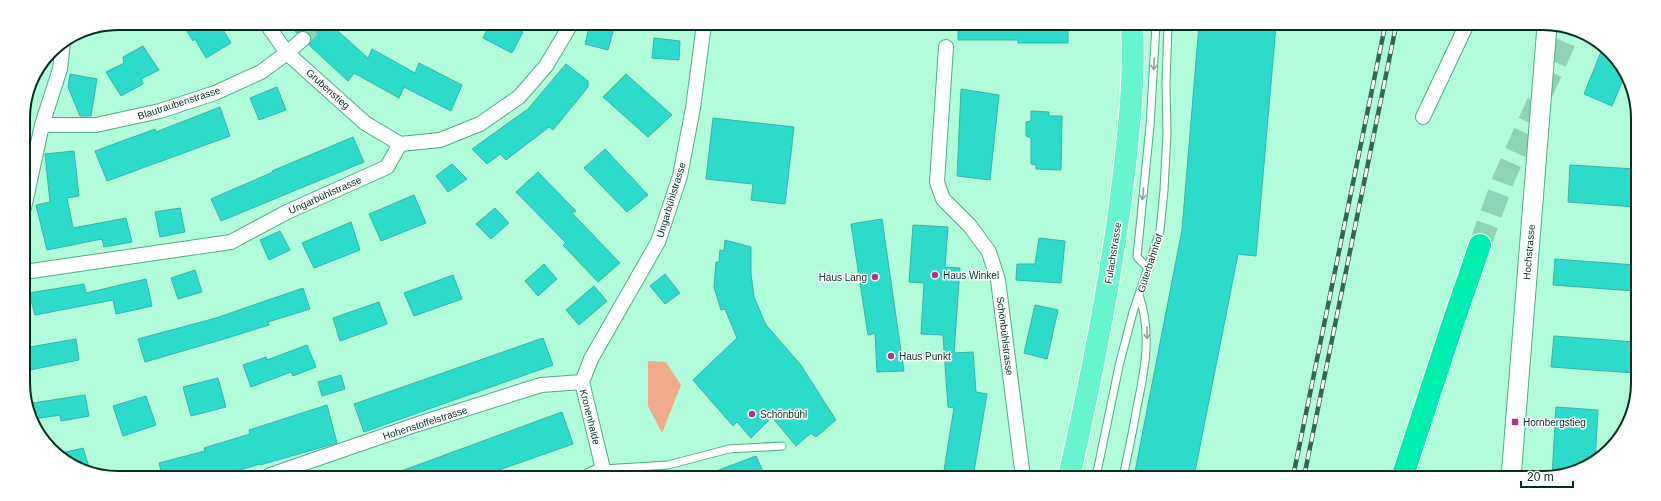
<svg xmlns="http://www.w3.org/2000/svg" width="1661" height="501" viewBox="0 0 1661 501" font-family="Helvetica,sans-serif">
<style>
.green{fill:#f1aa8b}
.building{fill:#2ddbca;stroke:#36b5a7}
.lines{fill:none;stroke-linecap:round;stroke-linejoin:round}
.street-tunnel{stroke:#8ed3b5;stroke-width:14;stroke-dasharray:14 7;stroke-linecap:butt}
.highway-tunnel{stroke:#8ed3b5;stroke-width:22;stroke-dasharray:22 11;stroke-linecap:butt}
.lane-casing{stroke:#4cae87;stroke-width:9}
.street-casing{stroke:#4cae87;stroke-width:16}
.secondary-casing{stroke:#4cae87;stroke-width:21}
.primary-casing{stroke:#fff;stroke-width:24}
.highway-casing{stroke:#fff;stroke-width:24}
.lane{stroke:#fff;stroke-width:7}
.street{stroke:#fff;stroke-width:14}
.secondary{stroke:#fff;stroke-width:19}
.primary{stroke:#66f5ce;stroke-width:22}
.highway{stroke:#00eead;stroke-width:22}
.rail-casing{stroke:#326753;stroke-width:4.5}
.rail{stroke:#fff;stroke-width:3;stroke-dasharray:9;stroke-linecap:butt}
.oneway{stroke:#8ea19b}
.poi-dot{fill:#b03485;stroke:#fff;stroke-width:1.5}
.labels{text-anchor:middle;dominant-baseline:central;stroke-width:3;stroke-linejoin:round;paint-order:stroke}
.street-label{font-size:10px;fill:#032f20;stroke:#fff}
.poi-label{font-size:10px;fill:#032f20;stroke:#fff;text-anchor:start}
.rim{fill:none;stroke:#032f20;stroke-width:2}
</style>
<rect width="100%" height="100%" fill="#b1fcda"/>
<path class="green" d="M648,361L666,362L681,385L662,433L648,406Z"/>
<path class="building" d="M182,23H219L231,43L206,58L195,39L193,41Z
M286,23H329L368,58L372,49L415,73L419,63L462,85L451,111L404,87L399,98L354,73L348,81L309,45L311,38L309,33L302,31L297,33Z
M490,24H512L523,32L512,53L483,38Z
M590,24H615L608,50L585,44Z
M958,25H1068V43H1018V40H958Z
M1199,25L1276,26L1256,256L1238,254L1194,477H1134L1182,230Z
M654,38L680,41L679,60L652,58Z
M143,46L159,70L141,79L143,84L121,96L106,72L124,63L123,57Z
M1603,47L1610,51L1624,77L1612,106L1584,94Z
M566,64L588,81V87L553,130L549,127L506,160L500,154L487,164L472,149L528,109Z
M70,74L97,79L91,116H80L68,87Z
M626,74L672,115L648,137L603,97Z
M277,87L286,110L259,120L250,98Z
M961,89L999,95L990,180L957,176Z
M220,107L230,136L107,181L95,151L155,129L156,132Z
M1031,111L1049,112V116H1062L1061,170L1036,169V165L1031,164V138L1026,136V122L1031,121Z
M713,118L794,127L785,204L751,200L753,184L706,179Z
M353,137L364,162L221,221L211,199L273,172L272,171Z
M605,149L648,195L627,212L584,168Z
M74,151L79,196L67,198L73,228L126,218L132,242L104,247L102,239L47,250L36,205L50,202L45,154Z
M452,164L467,179L448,192L436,176Z
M1570,165L1636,169V207L1568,202Z
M538,172L576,211L572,213L620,263L598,282L563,245L566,243L516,192Z
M414,195L426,223L381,241L369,214Z
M180,208L185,232L160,237L155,212Z
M495,208L509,223L491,239L476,224Z
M882,219L900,344L904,371L877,372L875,333L868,335L851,224Z
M351,222L360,250L314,268L302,243Z
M913,225L948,227L945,267L960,268L954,353L973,352L976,392L987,394L973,477H943L954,408L948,407L943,335L921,334L924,283L909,282Z
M280,231L290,250L269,260L260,240Z
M1039,238L1065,241L1061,283L1016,280L1017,264H1035Z
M725,240L751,247V274L754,297L766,325L800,364L836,420L816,437L811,433L796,446L772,417L751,438L737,422L733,426L693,380L737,338L725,309L721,310L714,287L716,262H719L720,250L724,251Z
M1555,259L1635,265V291L1553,285Z
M544,264L557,279L538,296L525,281Z
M195,270L202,292L178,299L171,278Z
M665,274L680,293L665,304L650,286Z
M453,275L462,299L414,316L404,293Z
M146,279L152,306L116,314L113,300L35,315L29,293L84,284L86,293Z
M594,286L607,301L579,325L566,310Z
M303,288L310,309L268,322L269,325L224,339L145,362L138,339L216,318Z
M379,302L387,324L340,341L333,318Z
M1035,305L1058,310L1047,359L1024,353Z
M1554,336L1635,342V373L1551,367Z
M543,338L553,365L364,432L354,404Z
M76,339L79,360L25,371L24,348Z
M307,345L316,367L293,376L291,372L251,387L243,365L266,357L267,360Z
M341,375L345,389L322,396L318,382Z
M218,378L226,407L191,416L183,387Z
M85,395L89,416L61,421L60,415L34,419L26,404Z
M146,396L156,425L123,436L113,406Z
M327,405L337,443L260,465V464L223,475H162L159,463L205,451L204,448L250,434L249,430Z
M1556,407L1598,410L1595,461L1579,471L1552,477Z
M562,412L573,444L482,476L393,475V474Z
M83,448L91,473L58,454Z
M756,456L765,476H706V475Z"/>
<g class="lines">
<path class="street-tunnel" d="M303,39L320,23"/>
<path class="highway-tunnel" d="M1480,245L1504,178L1571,28"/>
<defs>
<path id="lane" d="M1149,269L1137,257L1150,126L1156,25
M603,469L668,465L729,449L782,446
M1096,477L1119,366L1133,312L1160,231L1164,190L1167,133L1166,84L1168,25
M1123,477C1128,454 1133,430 1137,407C1145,369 1152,333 1139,295"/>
<path id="street" d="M266,23L287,53L365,123L400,144
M946,47L937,182L943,199L970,226L989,252L998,280L1023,477
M1423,117L1466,26
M42,125H96L160,111L215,93L261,72L287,53L303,39
M400,144L440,140L480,124L519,97L546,66L571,24
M24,208L42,125L60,69L63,43
M24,272L231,242L287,212L387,167L400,144
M270,475L418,424L541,385L582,382
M589,476L603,469
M603,476V469L582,382L591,359L658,242L680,176L693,108L704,24"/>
<path id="secondary" d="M1511,478L1547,26"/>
<path id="primary" d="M1069,477C1091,380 1111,281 1123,182C1129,131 1135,76 1132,25"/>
<path id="highway" d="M1402,478L1453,323L1480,245"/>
</defs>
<use href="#lane" class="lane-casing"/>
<use href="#street" class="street-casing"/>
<use href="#secondary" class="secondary-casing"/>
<use href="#primary" class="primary-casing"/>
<use href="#highway" class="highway-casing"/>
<use href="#lane" class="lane"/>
<use href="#street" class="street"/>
<use href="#secondary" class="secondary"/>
<use href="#primary" class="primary"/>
<use href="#highway" class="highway"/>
<defs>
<path id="rail" d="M1293,477L1385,26
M1304,477L1396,26"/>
</defs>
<use href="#rail" class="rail-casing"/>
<use href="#rail" class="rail"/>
</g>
<defs><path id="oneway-shaft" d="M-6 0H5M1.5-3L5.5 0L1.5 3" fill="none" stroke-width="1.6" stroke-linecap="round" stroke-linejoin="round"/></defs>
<g class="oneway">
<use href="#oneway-shaft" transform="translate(1154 64) rotate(93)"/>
<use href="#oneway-shaft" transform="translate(1143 194) rotate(96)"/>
<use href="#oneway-shaft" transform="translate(1147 333) rotate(89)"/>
</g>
<g class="poi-dot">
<circle cx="935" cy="275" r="4"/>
<circle cx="875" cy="277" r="4"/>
<circle cx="891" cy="356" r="4"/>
<circle cx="752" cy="414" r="4"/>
<rect x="1511" y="418" width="8" height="8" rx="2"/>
</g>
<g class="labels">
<g class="street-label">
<text transform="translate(328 89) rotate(42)">Grubenstieg</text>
<text transform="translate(179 103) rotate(-18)">Blautraubenstrasse</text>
<text transform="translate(325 195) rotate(-24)">Ungarbühlstrasse</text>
<text transform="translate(671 200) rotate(-73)">Ungarbühlstrasse</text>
<text transform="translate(1529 252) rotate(-85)">Hochstrasse</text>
<text transform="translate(1113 253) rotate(-81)">Fulachstrasse</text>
<text transform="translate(1150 263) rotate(-72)">Güterbahnhof</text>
<text transform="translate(1005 336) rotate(83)">Schönbühlstrasse</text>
<text transform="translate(590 417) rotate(76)">Kronenhalde</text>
<text transform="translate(425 423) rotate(-18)">Hohenstoffelstrasse</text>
</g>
<g class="poi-label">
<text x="943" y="275">Haus Winkel</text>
<text x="867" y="277" text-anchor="end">Haus Lang</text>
<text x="899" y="356">Haus Punkt</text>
<text x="760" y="414">Schönbühl</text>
<text x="1523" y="422">Hornbergstieg</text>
</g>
</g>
<path d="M0 0H1661V501H0ZM118 30H1543A88 88 0 0 1 1631 118V383A88 88 0 0 1 1543 471H118A88 88 0 0 1 30 383V118A88 88 0 0 1 118 30Z" fill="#fff" fill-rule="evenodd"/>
<path class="rim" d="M118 30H1543A88 88 0 0 1 1631 118V383A88 88 0 0 1 1543 471H118A88 88 0 0 1 30 383V118A88 88 0 0 1 118 30Z"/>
<path d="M1521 481v6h52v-6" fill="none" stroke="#032f20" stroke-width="2"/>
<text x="1527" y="481" font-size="12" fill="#032f20" stroke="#ffffff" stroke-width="3" paint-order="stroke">20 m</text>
</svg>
